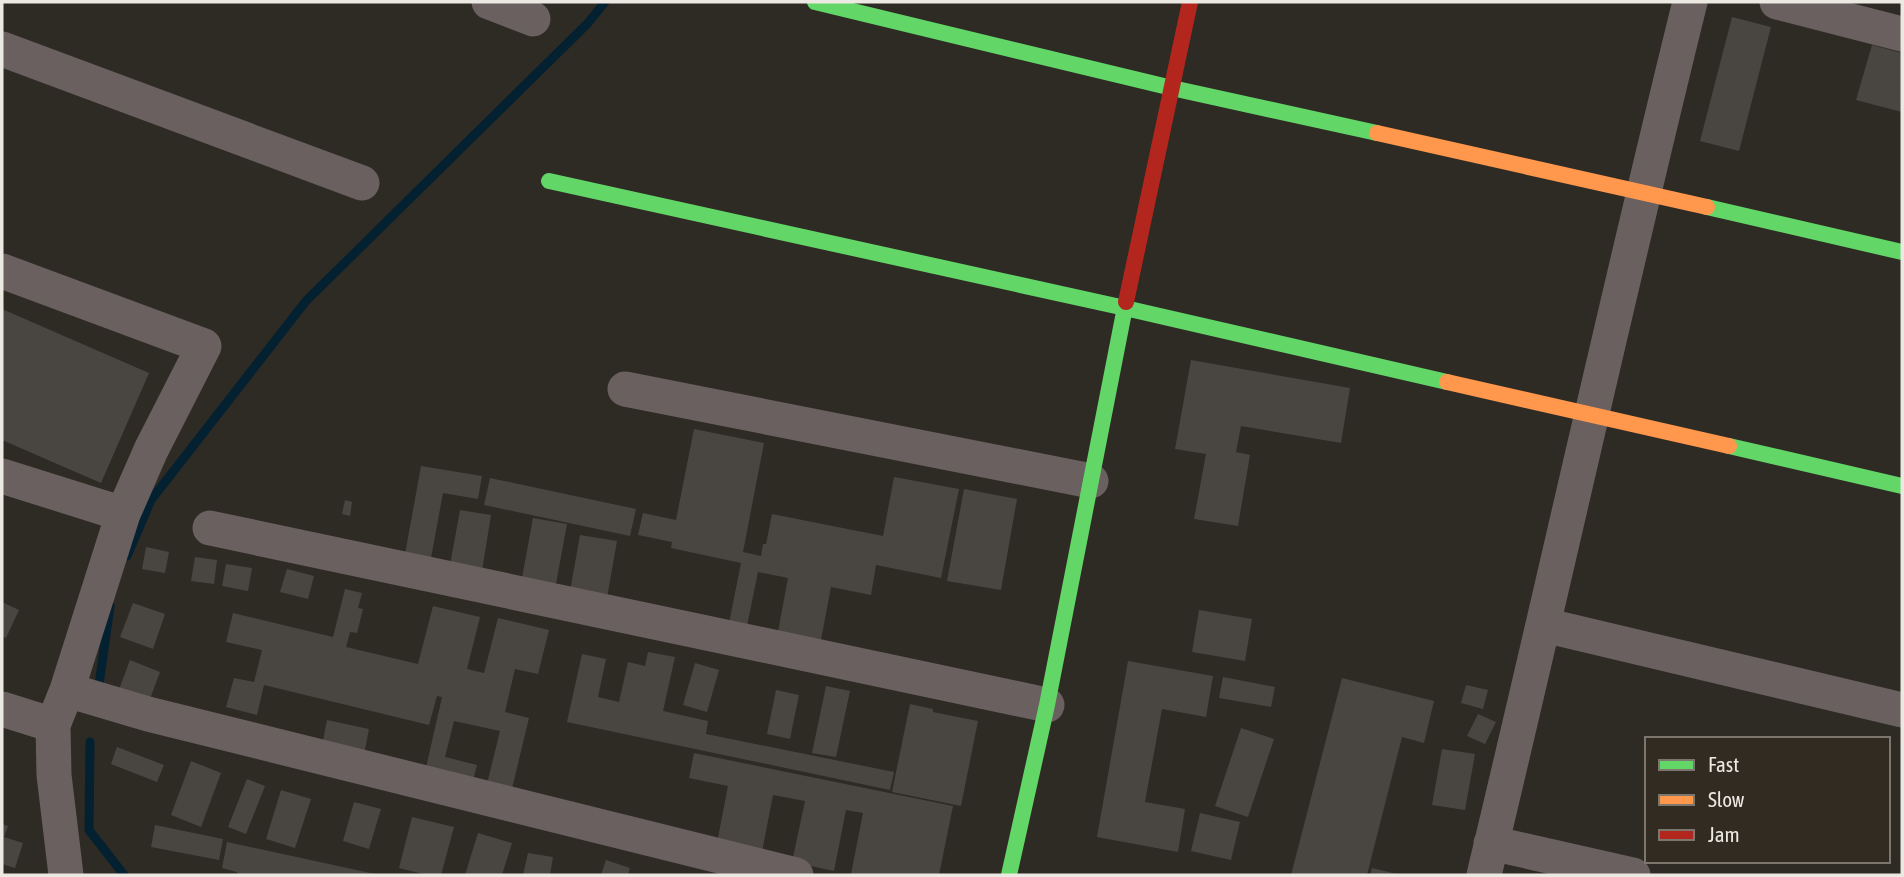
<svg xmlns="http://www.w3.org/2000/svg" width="1904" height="877" viewBox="0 0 1904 877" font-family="'Asap Condensed',sans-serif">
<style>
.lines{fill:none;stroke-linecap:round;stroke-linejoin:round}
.stream{stroke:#042131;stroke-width:9}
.building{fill:#494641}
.street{stroke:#69605f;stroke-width:35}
.fast{stroke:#63d668;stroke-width:16}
.slow{stroke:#ff974d;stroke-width:16}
.jam{stroke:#b3261e;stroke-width:16}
</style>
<rect width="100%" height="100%" fill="#2e2a24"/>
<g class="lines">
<path class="stream" d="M127,556L151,500L306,301L588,23L605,2
M98,692L110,606
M90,742L89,830L124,875"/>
</g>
<path class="building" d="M1732,17L1771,27L1739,151L1700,141Z
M1872,45L1902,53V112L1856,100Z
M2,309L149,373L101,483L2,440Z
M1191,360L1350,388L1341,443L1241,426L1236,452L1250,455L1238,526L1194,519L1206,454L1175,449Z
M694,429L764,443L743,552L761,556L763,544H766L772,514L883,536L894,477L959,489L941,578L876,565L871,595L831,587L820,645L777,637L788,578L758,572L747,626L729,623L741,563L671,548L672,542L638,535L643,513L676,520Z
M421,466L482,476L478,499L443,493L431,558L405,554Z
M490,478L636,509L630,536L484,505Z
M964,489L1017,499L1001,590L947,581Z
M345,500L352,502L350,516L342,514Z
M460,510L491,515L482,571L450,565Z
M533,518L567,524L556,584L522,578Z
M580,535L617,541L607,598L570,591Z
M146,547L169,552L165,573L142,569Z
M195,557L217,560L214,584L191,581Z
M226,564L252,568L248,591L222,586Z
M287,569L314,576L308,599L280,592Z
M345,589L362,593L358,608L363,609L357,633L350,632L346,647L418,664L433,606L480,617L467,669L484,673L498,618L549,630L538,674L515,669L505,712L529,718L510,797L485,792L500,731L454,721L445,757L477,765L470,792L423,781L442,697L437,696L429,725L264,685L257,715L226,707L234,678L254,682L262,650L226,642L233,613L333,637Z
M2,602L19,610L6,638L2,636Z
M133,603L165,614L153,649L120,637Z
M1199,610L1252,619L1245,661L1192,652Z
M648,652L675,657L663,711L708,721L706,734L894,772L890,790L567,722L582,654L606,659L598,697L619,702L628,662L645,666Z
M130,660L160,672L147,707L117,695Z
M1128,661L1213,676L1206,717L1162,709L1145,802L1185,809L1178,852L1097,837Z
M695,663L719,670L707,712L683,705Z
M1223,677L1275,687L1271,707L1219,698Z
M1342,678L1434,701L1424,743L1402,737L1367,875H1291Z
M1466,685L1488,690L1483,709L1461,703Z
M826,686L850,691L836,757L812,753Z
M776,690L799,695L790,739L767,734Z
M910,704L933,709V712L978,721L961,806L892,792Z
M1478,714L1496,722L1485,744L1467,736Z
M327,720L369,729L363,760L321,751Z
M1241,728L1274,739L1248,817L1215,806Z
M117,747L164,765L157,782L111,764Z
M1442,749L1475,754L1465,810L1432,805Z
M694,753L953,806L939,875L851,874L863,813L846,810L834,871L792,862L805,801L773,795L762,852L717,843L728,786L689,778Z
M191,761L221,773L201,827L171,815Z
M247,779L265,786L246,834L228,827Z
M281,790L311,799L295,848L266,839Z
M354,802L381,809L369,849L343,841Z
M1200,813L1240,822L1231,860L1191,851Z
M412,817L454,827L441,875H427L399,868Z
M2,824L8,826L4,837L23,843L15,868L2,864Z
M155,825L223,839L219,860L151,847Z
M478,833L512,843L502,875H465Z
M227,842L375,874V875H237V872L222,868Z
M528,853L553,857L550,875H523Z
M606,860L630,868L628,875H601Z
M1372,868L1397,874V875H1370Z"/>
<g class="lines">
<path class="street" d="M489,2L533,19
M1777,2L1902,34
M2,49L362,183
M2,271L204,346L151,450L123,514L67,690L53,725L54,775L66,875
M625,389L1091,481
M2,476L123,514
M210,528L1047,705
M1544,625L1902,710
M67,690L148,714L796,875
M2,709L53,725
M1491,843L1633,875
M1484,875C1554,584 1618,292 1690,2"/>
<path class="fast" d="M815,2L1172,88L1377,133
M549,181L1125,308L1447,382
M1707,207L1902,252
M1729,446L1902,486
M1009,875L1047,705L1126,302"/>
<path class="slow" d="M1377,133L1707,207
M1447,382L1729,446"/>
<path class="jam" d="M1126,302L1190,2"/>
</g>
<rect width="1904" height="877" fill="none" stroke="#ece8e2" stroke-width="7"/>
<rect x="1645" y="737" width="245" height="126" fill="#312b21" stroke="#7c776e" stroke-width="2"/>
<rect x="1659" y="760" width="35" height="10" fill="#63d668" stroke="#7c776e" stroke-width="2"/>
<text x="1708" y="772" font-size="21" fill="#ece8e2">Fast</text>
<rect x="1659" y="795" width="35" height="10" fill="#ff974d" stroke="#7c776e" stroke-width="2"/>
<text x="1708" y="807" font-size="21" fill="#ece8e2">Slow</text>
<rect x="1659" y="830" width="35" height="10" fill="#b3261e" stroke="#7c776e" stroke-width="2"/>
<text x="1708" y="842" font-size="21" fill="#ece8e2">Jam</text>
</svg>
